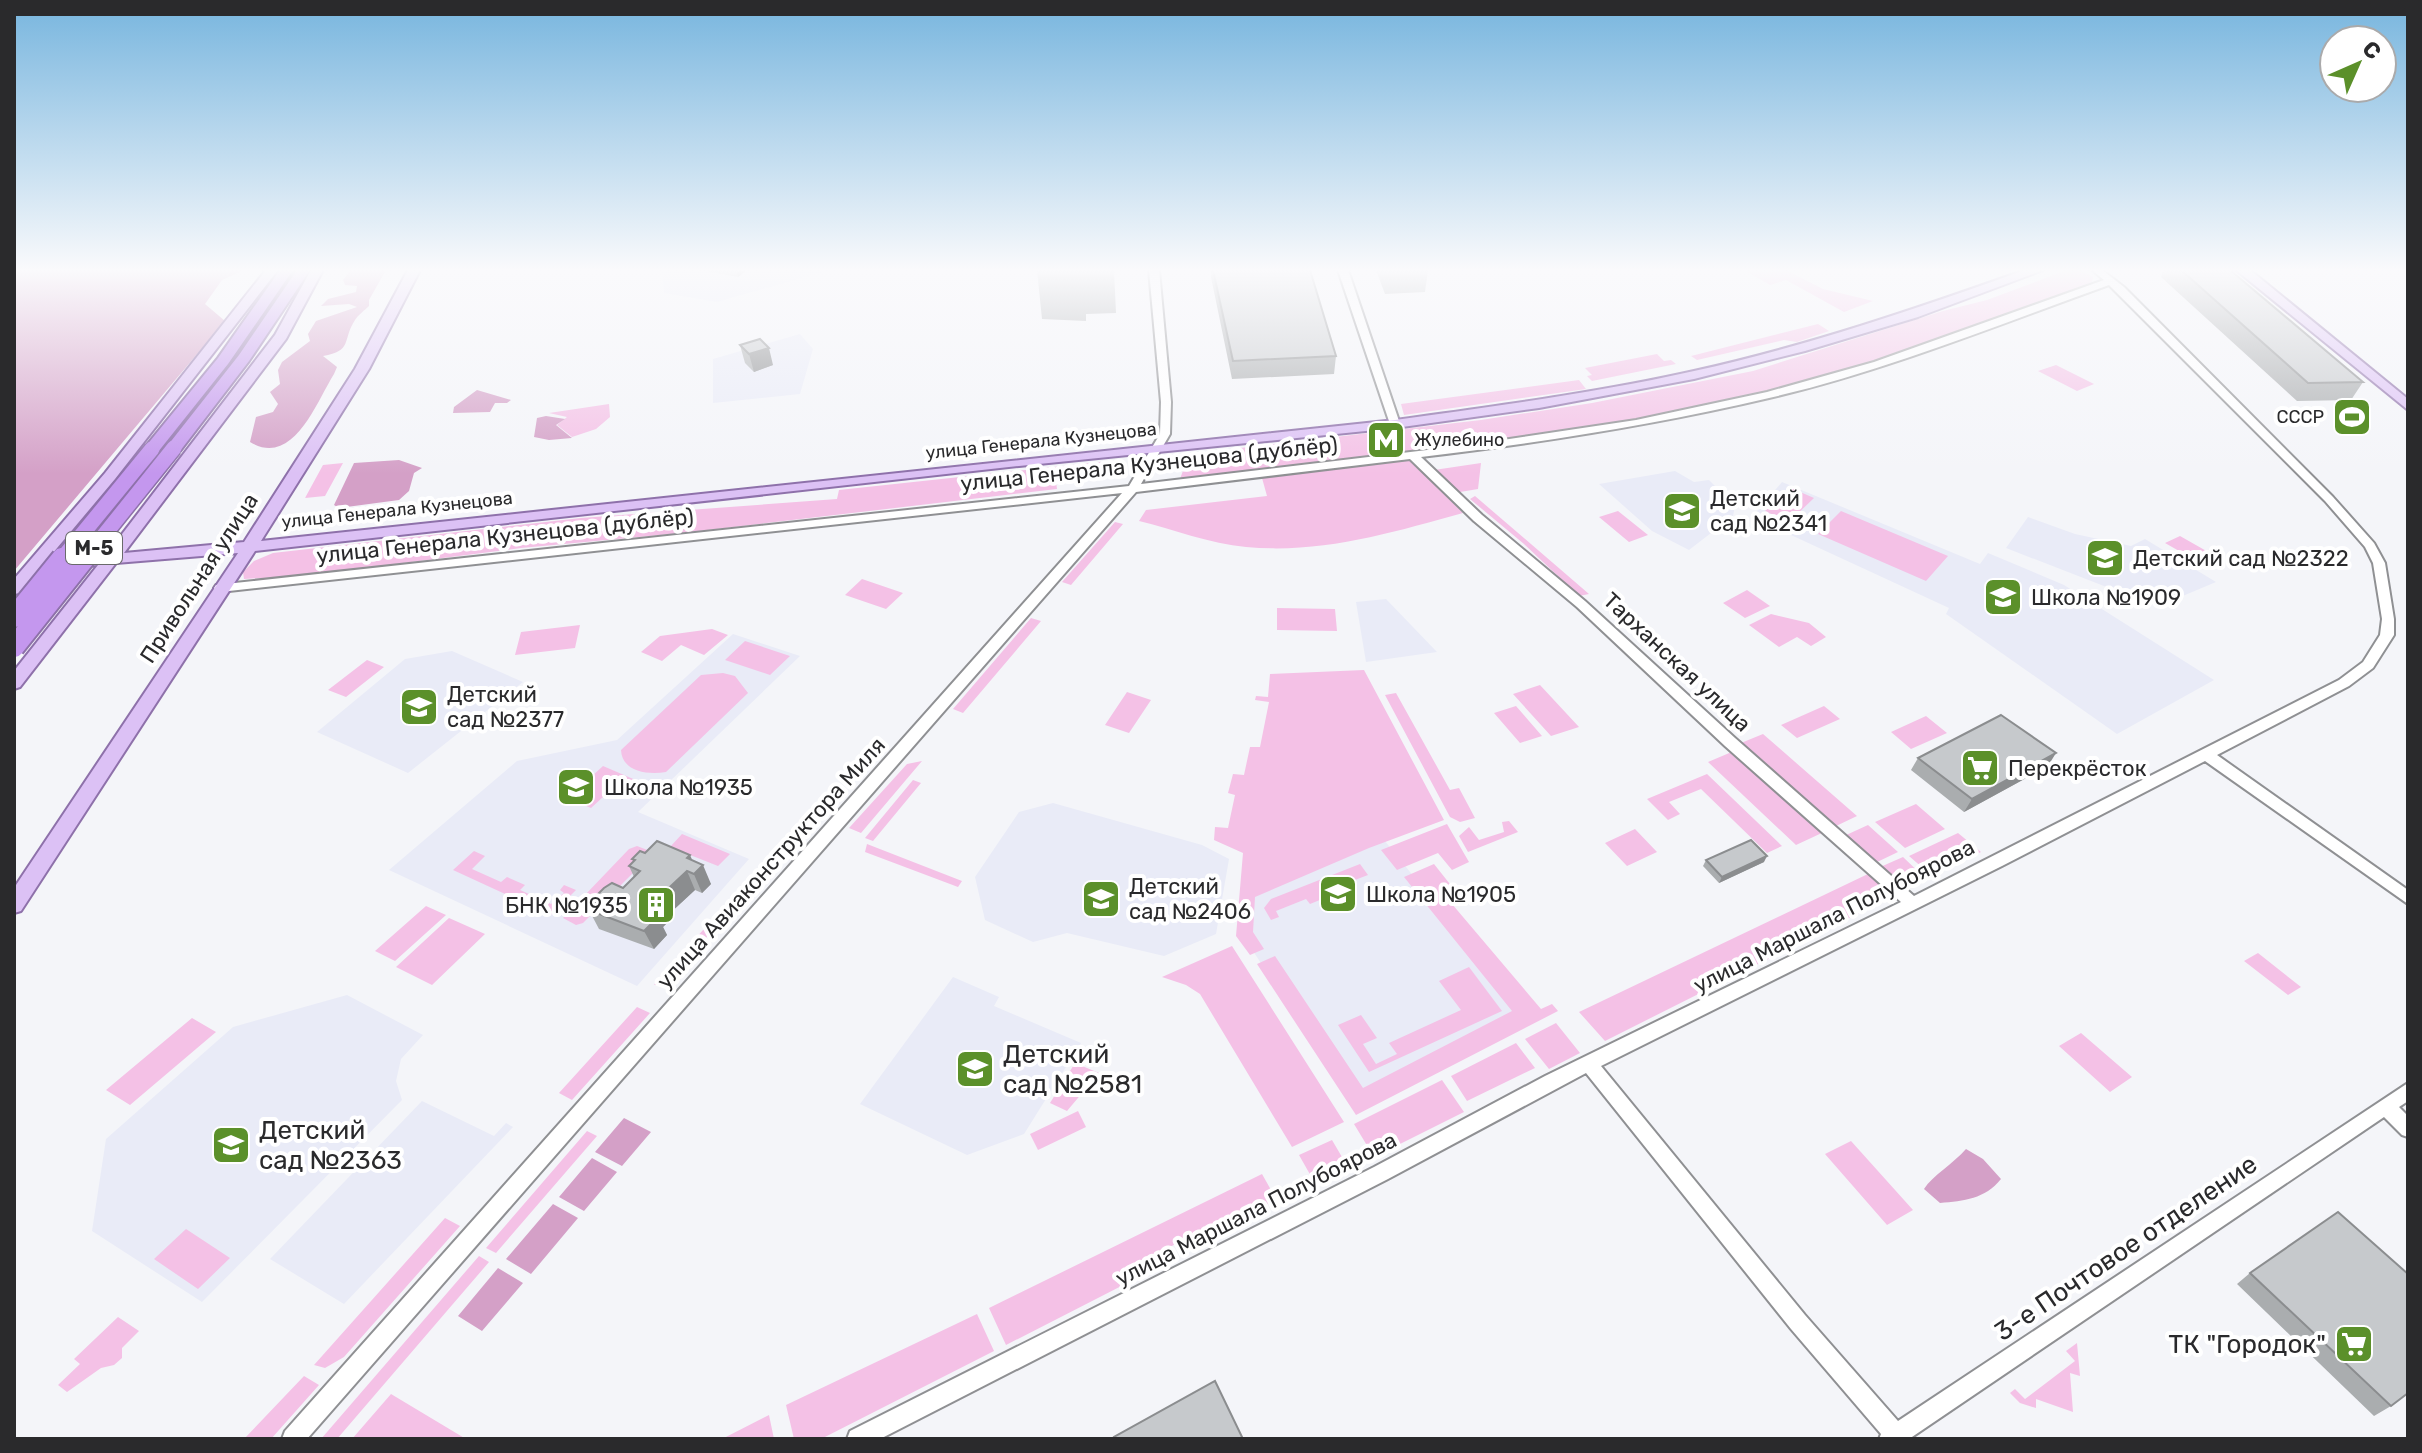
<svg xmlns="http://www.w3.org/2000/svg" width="2422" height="1453" viewBox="0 0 2422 1453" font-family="Rubik,sans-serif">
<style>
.built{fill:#e9ebf7}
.green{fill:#f4c1e6}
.forest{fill:#d4a0c7}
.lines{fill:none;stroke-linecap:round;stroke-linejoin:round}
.minor-casing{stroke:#8f9093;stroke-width:4}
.major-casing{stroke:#8e71aa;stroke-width:4}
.highway-casing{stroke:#8e71aa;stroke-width:4}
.minor{fill:#fff;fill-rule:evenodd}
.major{fill:#dcc1f5;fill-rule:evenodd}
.highway{fill:#c497ee;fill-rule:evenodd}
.highway-bridge-far1-casing{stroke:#8e71aa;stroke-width:18;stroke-linecap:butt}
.highway-bridge-casing{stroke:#8e71aa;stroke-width:24;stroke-linecap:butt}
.highway-bridge-far1{stroke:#c497ee;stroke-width:15}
.highway-bridge{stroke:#c497ee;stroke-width:20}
.wall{fill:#aaadaf}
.shaded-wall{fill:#8b8d8f}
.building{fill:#c6c9cc;stroke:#8b8d8f;stroke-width:2}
.labels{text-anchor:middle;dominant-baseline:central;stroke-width:8;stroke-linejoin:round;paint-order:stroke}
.far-poi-label{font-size:18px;fill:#2a2a2c;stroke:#fff;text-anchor:end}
.far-street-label{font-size:18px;fill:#2a2a2c;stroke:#fff}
.shield{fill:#fff;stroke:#6a6a6b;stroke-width:2}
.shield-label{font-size:20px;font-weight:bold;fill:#2a2a2c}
.street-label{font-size:22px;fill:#2a2a2c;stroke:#fff}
.poi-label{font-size:22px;fill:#2a2a2c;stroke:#fff;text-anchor:start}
.near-poi-label{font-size:26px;fill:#2a2a2c;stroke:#fff;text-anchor:start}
.near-street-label{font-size:26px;fill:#2a2a2c;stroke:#fff}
</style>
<rect width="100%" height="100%" fill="#f4f5f9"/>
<path class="built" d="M662,270H829L717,302L664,293Z
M800,334L813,349L800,394L713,403V359Z
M1675,471L1694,482L1709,480L1735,506L1733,516L1689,550L1652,531L1599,484Z
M1782,482L1980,564L1988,553L2064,585L2214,680L2117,734L1946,614L1949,608L1752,517Z
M2028,517L2075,534L2131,546L2145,539L2216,582L2166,603L2145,602L2006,548Z
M1386,599L1437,652L1366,662L1356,602Z
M733,634L800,656L638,812L749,859L637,986L389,870L517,761L617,740Z
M452,651L523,682L408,773L317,732L405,659Z
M1053,803L1202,845L1229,859L1216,934L1164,956L1067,933L1033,942L985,920L975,877L1019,812Z
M1380,835L1523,1011L1349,1099L1242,934L1253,855Z
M953,977L999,997L994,1006L1081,1043L1024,1134L967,1155L860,1104Z
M347,995L423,1035L401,1059L396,1081L402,1100L202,1302L92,1231L106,1139L233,1027Z
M422,1101L494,1136L506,1123L513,1127L344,1304L270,1259Z"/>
<path class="green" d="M1744,270H1786L1823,289L1873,301L1844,312L1786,280L1770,285Z
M2067,270H2080L2093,277L2092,282C1986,325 1876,364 1765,392C1575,440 1375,458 1180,479L1189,454L1481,420L1592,403L1753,371L1943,311L1987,300Z
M1818,324L1829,331L1797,342L1784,340L1697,360L1691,356Z
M1657,354L1664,361L1671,360L1676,364L1592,381L1587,376L1592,375L1585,368Z
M2056,365L2094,384L2077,391L2038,371Z
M1579,380L1586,389L1404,415L1401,404Z
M609,404L610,417L596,429L572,437L557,425L567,417L549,413Z
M1409,460L1463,513C1390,533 1322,554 1246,547C1210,544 1173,529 1139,521L1146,510L1267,496L1262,478Z
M1101,462L1103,469L1055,475L1057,489L682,533L521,548L301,576L244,579L243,572L254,561L273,553L581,518L837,499L839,490Z
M343,463L325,496L305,498L323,465Z
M1481,463L1478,489L1460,492L1434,470Z
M1791,488L1814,498L1789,522L1765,511Z
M1475,496L1589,594L1579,596L1524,544L1470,499Z
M1618,511L1648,535L1629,542L1599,517Z
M1841,511L1948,556L1926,581L1818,534Z
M1115,522L1123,524L1071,585L1062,582Z
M2180,536L2224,561L2209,568L2165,543Z
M862,579L903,593L886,609L845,595Z
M1747,590L1770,606L1745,618L1723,603Z
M1277,608L1335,609L1337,631L1277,630Z
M1771,614L1809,623L1826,637L1811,646L1797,637L1779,647L1749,625Z
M1031,618L1041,621L963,713L953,709Z
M580,625L575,648L515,655L521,632Z
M712,629L728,635L704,655L681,645L662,661L641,652L660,636Z
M745,641L790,656L770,675L725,660Z
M367,660L384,667L346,697L328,690Z
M1364,670L1444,820L1369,848L1255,897L1253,932L1264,949L1250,955L1236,936L1243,853L1214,840L1215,827L1228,828L1235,795L1228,793L1233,774L1244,775L1250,747H1260L1269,702L1255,700L1256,696L1268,697L1270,674Z
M723,673L735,676L748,693L666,772C648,775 622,772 621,750L701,675Z
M1540,685L1579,727L1551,736L1513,694Z
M1127,692L1151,700L1129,733L1105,725Z
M1396,693L1450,790L1459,788L1475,818L1460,822L1450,817L1385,695Z
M1516,706L1542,736L1520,743L1494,713Z
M1824,706L1840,719L1797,738L1781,725Z
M1926,716L1947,733L1911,749L1891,732Z
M1763,734L1857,816L1834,827L1741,743Z
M1734,751L1824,832L1796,845L1708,762Z
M922,761L861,833L849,828L907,764Z
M603,766L638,781L627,791L615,786L591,808L568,798Z
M1707,774L1782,846L1767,853L1701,789L1669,802L1680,814L1668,820L1647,799Z
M913,780L921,783L873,841L865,838Z
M1916,804L1945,829L1905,848L1875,822Z
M1509,821L1518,832L1468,852L1459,836L1469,827L1479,840L1504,832L1502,822Z
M1447,824L1469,862L1452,870L1438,853L1397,870L1381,850Z
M1868,825L1898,852L1873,864L1844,836Z
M1635,829L1657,852L1627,866L1605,843Z
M1958,833L1981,852L1932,876L1909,856Z
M682,834L730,854L718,866L670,847Z
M867,844L962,881L958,887L865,852Z
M637,846L650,851L649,857L583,923L576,925L563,918L629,849Z
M474,851L485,856L472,869L501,882L507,877L525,885L520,890L551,904L564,893L560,890L564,885L576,890L551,915L453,870Z
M1903,857L1926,879L1903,891L1878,868Z
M1360,864L1368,875L1334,888L1337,893L1310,904L1306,899L1276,911L1279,917L1271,920L1264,908L1271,899Z
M1434,864L1461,898L1452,904L1541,1009L1552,1004L1558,1011L1356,1115L1257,964L1275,956L1363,1088L1512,1011L1404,877Z
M761,865H775L778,869L766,870L753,884L763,885L759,889L749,890L697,948H706L702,953L691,954L668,979L677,980L674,984L654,985Z
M1870,873L1893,896L1605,1041L1579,1012Z
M426,906L446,915L395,961L375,951Z
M449,918L485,934L432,985L396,967Z
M1232,946L1344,1122L1292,1147L1200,994L1186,985L1162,977Z
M2258,953L2301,987L2288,995L2244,961Z
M1469,967L1502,1011L1369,1072L1338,1025L1361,1015L1377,1038L1363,1044L1376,1064L1397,1054L1389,1043L1461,1010L1439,981Z
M637,1007L650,1013L572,1100L559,1093Z
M192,1018L216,1032L130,1105L106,1090Z
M1556,1023L1580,1053L1549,1069L1525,1039Z
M2081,1033L2132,1077L2110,1092L2059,1046Z
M1516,1043L1535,1068L1467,1101L1451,1076Z
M1075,1063L1099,1073L1067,1111L1050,1103Z
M1442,1080L1464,1112L1374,1157L1354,1124Z
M1078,1111L1086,1127L1038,1150L1030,1134Z
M587,1131L597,1136L496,1253L486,1248Z
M1332,1140L1349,1169L1316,1185L1299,1155Z
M1851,1141L1913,1210L1887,1225L1825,1154Z
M1262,1174L1279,1204L1273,1207L1263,1201L1205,1229L1213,1238L1208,1241L1198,1233L1127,1268L1137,1278L1006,1345L989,1308Z
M445,1218L460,1226L344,1357L325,1368L314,1365Z
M186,1229L230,1258L198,1289L154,1259Z
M479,1256L489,1262L337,1439H321Z
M977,1314L994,1351L821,1439H794L786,1405Z
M118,1317L139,1331L122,1348V1358L114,1365L101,1368L67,1392L58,1385L80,1364L74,1359Z
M2077,1343L2080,1376L2070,1373L2073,1412L2036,1399V1408L2020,1403L2010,1393L2015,1389L2025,1399L2075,1361L2066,1351Z
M304,1376L319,1385L271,1439H244Z
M391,1394L466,1439H352Z
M769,1415L774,1439H722Z"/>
<path class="forest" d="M14,270H244L222,280L205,304L225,321L14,571Z
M351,270H386L369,300V306C365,310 358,315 355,320C342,340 353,351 323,356L337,367L334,374C316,403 293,468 250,442L256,417L273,412L278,404L270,392L280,384L278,370L282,362L310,341L308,334L316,321L357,307L349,304L321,306L328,299L356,292L357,286L345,285L343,280Z
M477,390L511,400L507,403H495L490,412L453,413L454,407Z
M546,416L565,419L556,425L572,438L549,440L534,437L537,418Z
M399,460L422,468L414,473L409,491L399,500L339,508L334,505L354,463Z
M624,1118L651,1132L622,1166L595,1152Z
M1966,1149L1983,1159L2001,1179C1985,1199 1964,1201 1940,1203L1924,1189C1932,1176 1954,1163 1966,1149Z
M592,1158L617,1172L584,1211L559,1197Z
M553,1204L578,1218L531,1274L506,1259Z
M498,1268L523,1283L482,1331L458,1316Z"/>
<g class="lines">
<defs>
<path id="minor" d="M1149,270H1159L1171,402L1170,434L1141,484L1469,445L1636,420L1767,392L1874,362L2104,280L2092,270H2102L2124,287L2333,497L2374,543L2385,563L2394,619V635L2373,668L2349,686L2217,755L2408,890V904L2205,761L2002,866L1601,1066L1805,1315L1898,1421L2408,1083V1101L2399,1107L2408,1116V1137L2402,1135L2384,1117L1909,1439H1879L1881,1434L1791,1329L1586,1073L1388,1179L880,1439H847L850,1431L1374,1167L1545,1076L1901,902L1725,746L1577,607L1474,521L1410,459L1136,492L307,1439H282L285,1431L1122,493L220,592L216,591L214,588L216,585L1129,486L1160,434L1161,402ZM2109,285L2325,501L2365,547L2373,563L2382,619L2380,635L2363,662L2339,680L1914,896L1735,738L1585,601L1482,515L1421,457C1538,443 1654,425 1769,398C1885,371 1997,325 2109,285Z
M1338,270H1348L1400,424L1399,426H1391L1390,424Z"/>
<path id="major" d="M266,270H278L115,479L47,560L106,555L275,335L311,270H323L286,339L124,553L244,542L355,369L408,270H420L369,369L261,541L1395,420C1495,406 1596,393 1694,371C1807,346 1916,309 2025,270H2043L1918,317L1805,351L1694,379L1539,408L1395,428L1019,466L255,551L21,911L14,913V888L238,553L116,563L20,687L14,689V671L98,565L38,570L20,593L14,594V579L105,473Z
M2236,270H2250L2408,399V410Z"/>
<path id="highway" d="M280,270H293L228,364L158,452H146V446L218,358Z
M297,270H310L249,361L180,451H168V445L239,355Z"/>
</defs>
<use href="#minor" class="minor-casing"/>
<use href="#major" class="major-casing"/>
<use href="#highway" class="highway-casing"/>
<use href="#minor" class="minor"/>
<use href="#major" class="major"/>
<use href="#highway" class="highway"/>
<defs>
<path id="highway-bridge-far1" d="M61,560L152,449
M84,560L174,448"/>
<path id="highway-bridge" d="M14,617L62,558
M14,647L85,558"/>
</defs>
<use href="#highway-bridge-far1" class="highway-bridge-far1-casing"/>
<use href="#highway-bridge" class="highway-bridge-casing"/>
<use href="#highway-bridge-far1" class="highway-bridge-far1"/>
<use href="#highway-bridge" class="highway-bridge"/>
</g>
<path class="wall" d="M701,270H747L738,277Z
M1037,270H1114L1116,313L1086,314V321L1042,319Z
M1211,270H1310L1336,356L1334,374L1232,379L1211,277Z
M1376,270H1428L1425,292L1385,294Z
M2164,270H2230L2363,382L2351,400L2297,401L2161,277Z
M740,345L773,365L754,372L745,363Z
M1918,758L2048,766L1964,812L1911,770Z
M645,853L692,861L711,884L702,893L695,890L668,915L670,920L663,927L667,935L654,949L599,929L589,910L597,902L595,897L623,888L634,877L629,866L634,862L632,859Z
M1706,860L1764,862L1719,883L1703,866Z
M2250,1273L2391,1406L2374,1416L2237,1284Z"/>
<path class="shaded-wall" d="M737,270H747L738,277Z
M769,348L773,365L754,372L749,354Z
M2056,753L2048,766L1964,812L1972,799Z
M690,855L697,871L703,865L711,884L702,893L687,858Z
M1767,856L1764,862L1719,883L1722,877Z
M687,871L695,890L668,915L670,920L663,927L667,935L654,949L644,931L649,913L657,899Z"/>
<path class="building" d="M1213,270H1310L1336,356L1233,361Z
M2181,270H2230L2363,382L2308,383Z
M760,339L769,348L749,354L740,345Z
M2001,715L2056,753L1972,799L1918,758Z
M1751,840L1767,856L1722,877L1706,860Z
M657,841L690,855L687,858L703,865L694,874L687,871L657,899L661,901L649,913L658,917L644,931L589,910L599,899L595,897L604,888L612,883L623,888L640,871L629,866L635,860L632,859L640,851L645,853Z
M2338,1212L2408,1274V1393L2391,1406L2250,1273Z
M1215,1381L1243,1439H1115L1114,1437Z"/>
<linearGradient id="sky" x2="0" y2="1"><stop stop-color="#77b5de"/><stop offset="0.57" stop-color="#fafafc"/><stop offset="1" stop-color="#fafafc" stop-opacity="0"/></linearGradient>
<rect width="2422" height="474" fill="url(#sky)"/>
<defs>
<symbol id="stadium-square" viewBox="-11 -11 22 22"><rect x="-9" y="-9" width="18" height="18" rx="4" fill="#5b902a" stroke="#fff"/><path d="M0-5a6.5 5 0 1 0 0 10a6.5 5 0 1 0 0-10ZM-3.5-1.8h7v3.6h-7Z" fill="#fff"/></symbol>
<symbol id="metro-square" viewBox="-11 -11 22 22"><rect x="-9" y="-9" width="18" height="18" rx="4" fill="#5b902a" stroke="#fff"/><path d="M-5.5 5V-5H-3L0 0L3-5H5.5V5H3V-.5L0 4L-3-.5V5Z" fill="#fff"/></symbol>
<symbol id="school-square" viewBox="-11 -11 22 22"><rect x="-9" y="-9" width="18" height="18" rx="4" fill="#5b902a" stroke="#fff"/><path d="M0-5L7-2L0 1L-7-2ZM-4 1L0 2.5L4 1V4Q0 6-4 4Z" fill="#fff"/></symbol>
<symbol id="supermarket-square" viewBox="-11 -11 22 22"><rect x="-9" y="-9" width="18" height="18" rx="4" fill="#5b902a" stroke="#fff"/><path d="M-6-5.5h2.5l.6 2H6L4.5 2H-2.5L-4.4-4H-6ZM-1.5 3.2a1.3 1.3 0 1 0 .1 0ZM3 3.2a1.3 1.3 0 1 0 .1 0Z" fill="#fff"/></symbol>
<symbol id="building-square" viewBox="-11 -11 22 22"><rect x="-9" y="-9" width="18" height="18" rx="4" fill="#5b902a" stroke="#fff"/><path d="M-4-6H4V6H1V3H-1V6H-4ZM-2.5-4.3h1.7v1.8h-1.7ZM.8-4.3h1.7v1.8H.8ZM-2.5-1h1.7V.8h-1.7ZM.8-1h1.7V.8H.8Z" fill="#fff"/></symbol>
</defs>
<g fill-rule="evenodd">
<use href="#stadium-square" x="2330" y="395" width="44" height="44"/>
<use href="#metro-square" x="1364" y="418" width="44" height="44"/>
<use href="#school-square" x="1660" y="489" width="44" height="44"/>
<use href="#school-square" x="2083" y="536" width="44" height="44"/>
<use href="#school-square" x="1981" y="575" width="44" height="44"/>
<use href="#school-square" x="397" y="685" width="44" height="44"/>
<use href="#supermarket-square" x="1958" y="746" width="44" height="44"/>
<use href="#school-square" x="554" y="765" width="44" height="44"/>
<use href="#school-square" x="1316" y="872" width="44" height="44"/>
<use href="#school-square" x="1079" y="877" width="44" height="44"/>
<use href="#building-square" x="634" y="883" width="44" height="44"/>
<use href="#school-square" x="953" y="1047" width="44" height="44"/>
<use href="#school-square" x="209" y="1123" width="44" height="44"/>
<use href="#supermarket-square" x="2332" y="1322" width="44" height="44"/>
</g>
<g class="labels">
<g class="far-poi-label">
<text x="2324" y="417">СССР</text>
<text x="1414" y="440" text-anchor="start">Жулебино</text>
</g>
<g class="far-street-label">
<text transform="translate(1041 441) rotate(-6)">улица Генерала Кузнецова</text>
<text transform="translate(397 510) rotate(-6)">улица Генерала Кузнецова</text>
</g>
<rect class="shield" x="66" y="532" width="56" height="32" rx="6"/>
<g class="shield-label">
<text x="94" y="548">М-5</text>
</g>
<g class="street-label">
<text transform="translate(1149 464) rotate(-6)">улица Генерала Кузнецова (дублёр)</text>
<text transform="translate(505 536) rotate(-6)">улица Генерала Кузнецова (дублёр)</text>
<text transform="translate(199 578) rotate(-57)">Привольная улица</text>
<text transform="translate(1677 662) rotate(43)">Тарханская улица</text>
<text transform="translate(771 863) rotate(-48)">улица Авиаконструктора Миля</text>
<text transform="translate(1834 916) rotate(-27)">улица Маршала Полубоярова</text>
<text transform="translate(1256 1209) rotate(-27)">улица Маршала Полубоярова</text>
</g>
<g class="poi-label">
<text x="1710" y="498">Детский<tspan x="1710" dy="25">сад №2341</tspan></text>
<text x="2133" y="558">Детский сад №2322</text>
<text x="2031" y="597">Школа №1909</text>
<text x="447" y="694">Детский<tspan x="447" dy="25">сад №2377</tspan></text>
<text x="2008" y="768">Перекрёсток</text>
<text x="604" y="787">Школа №1935</text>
<text x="1129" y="886">Детский<tspan x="1129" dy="25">сад №2406</tspan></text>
<text x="1366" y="894">Школа №1905</text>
<text x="628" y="905" text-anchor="end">БНК №1935</text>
</g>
<g class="near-poi-label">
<text x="1003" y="1054">Детский<tspan x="1003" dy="30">сад №2581</tspan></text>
<text x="259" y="1130">Детский<tspan x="259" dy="30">сад №2363</tspan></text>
<text x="2326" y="1344" text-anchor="end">ТК "Городок"</text>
</g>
<g class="near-street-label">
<text transform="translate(2126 1248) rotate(-34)">3-е Почтовое отделение</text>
</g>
</g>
<rect width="2422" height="1453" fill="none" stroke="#2a2a2c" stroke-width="32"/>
<g transform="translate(2358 64) rotate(45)"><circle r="38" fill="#ffffff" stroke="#aaaaab" stroke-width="2"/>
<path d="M0-6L14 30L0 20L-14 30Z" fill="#5b902a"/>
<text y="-12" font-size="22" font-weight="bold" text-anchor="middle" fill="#2a2a2c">С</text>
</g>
</svg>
